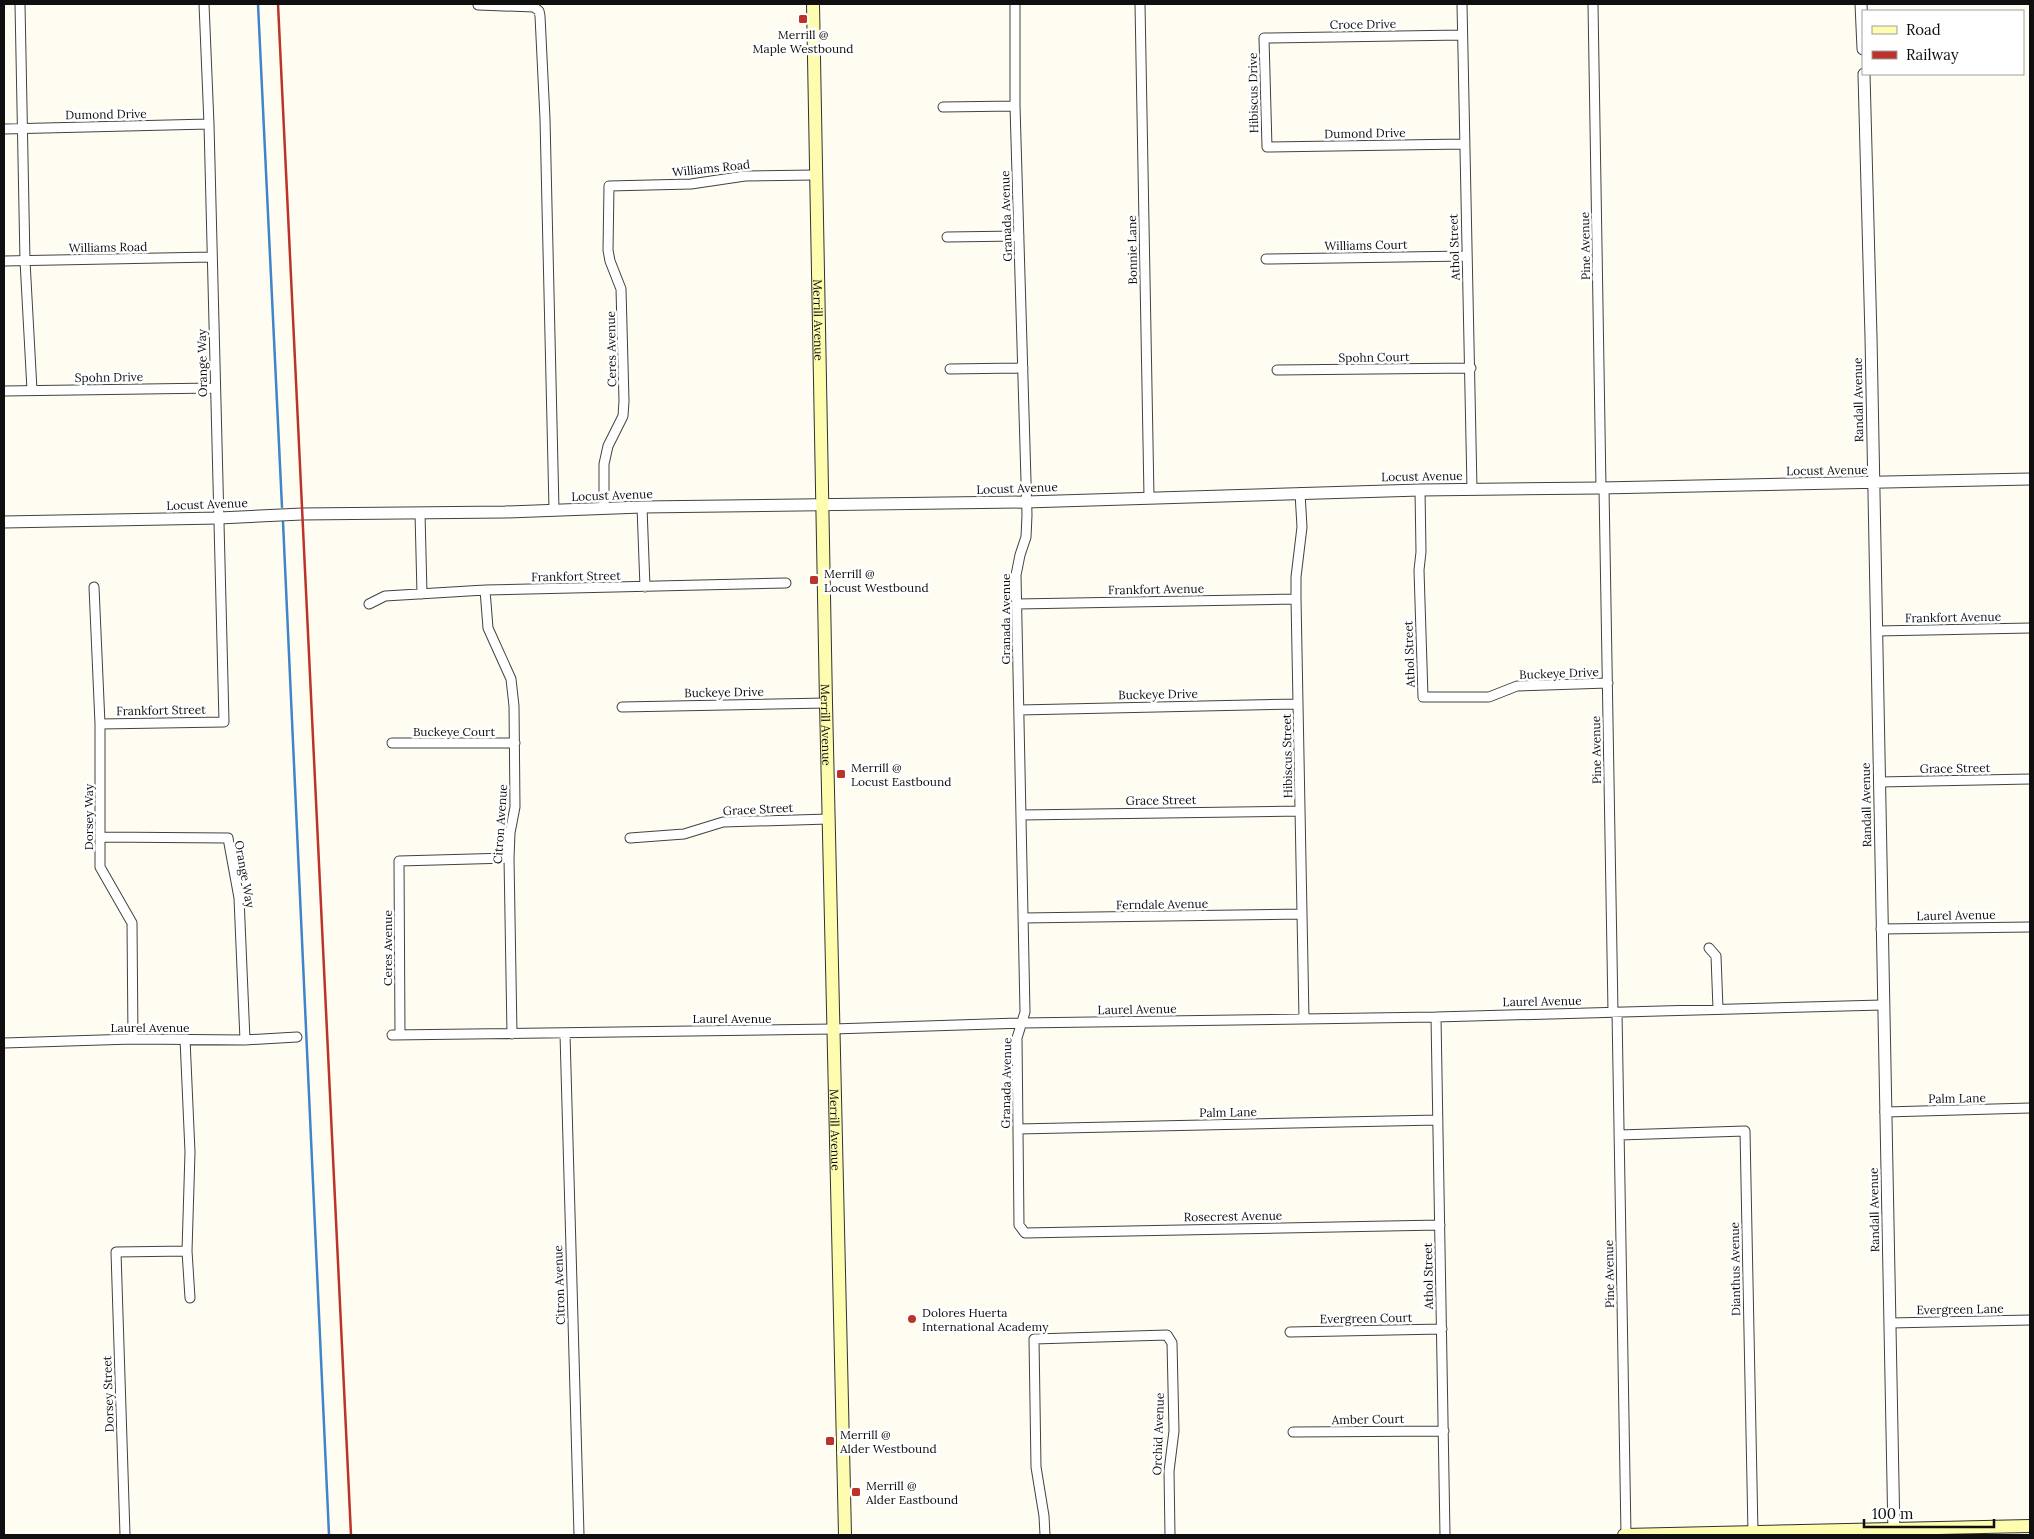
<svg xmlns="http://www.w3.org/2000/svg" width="2034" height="1539" viewBox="0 0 2034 1539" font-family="Lora,serif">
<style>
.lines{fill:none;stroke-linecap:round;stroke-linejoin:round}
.stream{stroke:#4084ca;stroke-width:2.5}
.minor-casing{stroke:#424242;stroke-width:11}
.tertiary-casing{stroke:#424242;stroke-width:13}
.secondary-casing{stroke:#313131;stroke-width:14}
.minor{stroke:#fff;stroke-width:9}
.tertiary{stroke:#fff;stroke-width:11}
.secondary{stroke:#fdfcaf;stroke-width:12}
.rail{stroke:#bc332a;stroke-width:2.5}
.poi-dot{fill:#bc332a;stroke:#fff;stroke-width:2}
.labels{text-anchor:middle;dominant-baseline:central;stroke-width:5;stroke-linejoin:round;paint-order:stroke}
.street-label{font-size:12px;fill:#0f0f0f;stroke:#fff}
.poi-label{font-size:12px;fill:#0f0f0f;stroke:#fff;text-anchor:start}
</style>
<rect width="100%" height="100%" fill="#fffdf2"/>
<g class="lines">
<path class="stream" d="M258,4L282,507
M283,522L329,1535"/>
<defs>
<path id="minor" d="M20,4L25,261L32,390
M1015,4V106L1027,515L1026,537L1020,555L1016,575L1025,1012L1017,1038L1019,1225L1025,1233L1440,1225
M1140,4L1149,497
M1462,4L1472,489
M1593,4L1601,488
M478,5L534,7L539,11L540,16L545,119L554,510
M1462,35L1264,38L1267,147L1464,144
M943,107L1015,106
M4,129L209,124
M947,237L1019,236
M1266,259L1467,256
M4,261L212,257
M950,369L1023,368
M1277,370L1471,368
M4,391L215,388
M1604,488L1613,1012
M1420,490L1421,552L1419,570L1423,697H1489L1517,686L1608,683
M1300,493L1302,527L1296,577V599L1304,1019
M642,507L645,587
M604,508V464L608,446L623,416L624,401L621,289L610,261L608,250L609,186L691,184L745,176L815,175
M420,513L422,594
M94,587L100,724V867L132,923L133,1039
M485,590L488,628L511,679L514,706L515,807L510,833L509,858L512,1034
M369,604L385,596L485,590L786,583
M1017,604L1296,599
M1877,631L2030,628
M622,707L826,703
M1019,710L1298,704
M100,724L224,722L209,124L204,4
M392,743H515
M1879,782L2030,779
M1021,815L1300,811
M100,837L228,838L239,898L245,1040
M630,838L684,834L723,822L829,819
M1023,918L1302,914
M1881,929L2030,927
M1709,948L1716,956L1718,1009
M1617,1012L1626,1535
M1436,1017L1445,1535
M565,1034L579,1535
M392,1035L833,1029L1022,1023L1436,1017L1882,1005
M400,1035L399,861L509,858
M185,1039L190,1152L187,1251L190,1298
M4,1043L133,1039L245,1040L297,1037
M1885,1112L2030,1108
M1018,1129L1438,1120
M1619,1135L1745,1131L1753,1533
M1890,1323L2030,1320
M1290,1332L1442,1329
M1293,1432L1444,1431
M125,1535L116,1252L187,1251
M1045,1535L1044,1516L1036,1467L1034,1339L1167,1335L1172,1343L1174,1431L1169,1471L1170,1535"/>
<path id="tertiary" d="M1861,4L1863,49
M1864,74L1871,337L1894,1535
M4,522L219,518L302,514L505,512L642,507L1026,502L1420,490L1601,488L2030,479"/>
<g id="secondary">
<path id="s1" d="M813,4L826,703L845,1535"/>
<path d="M1624,1535L2030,1526"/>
</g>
</defs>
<use href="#minor" class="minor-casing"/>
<use href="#tertiary" class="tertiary-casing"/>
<use href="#secondary" class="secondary-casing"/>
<use href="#minor" class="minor"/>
<use href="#tertiary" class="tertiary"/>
<use href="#secondary" class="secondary"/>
<path class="rail" d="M278,4L351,1535"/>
</g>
<g class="poi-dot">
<rect x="798" y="14" width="10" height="10" rx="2.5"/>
<rect x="809" y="575" width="10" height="10" rx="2.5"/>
<rect x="836" y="769" width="10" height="10" rx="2.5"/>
<circle cx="912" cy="1319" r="5"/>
<rect x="825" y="1436" width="10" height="10" rx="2.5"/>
<rect x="851" y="1487" width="10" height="10" rx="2.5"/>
</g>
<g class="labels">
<g class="street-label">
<text transform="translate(1363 24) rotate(-1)">Croce Drive</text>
<text transform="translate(1253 93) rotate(-91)">Hibiscus Drive</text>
<text transform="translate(106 114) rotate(-1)">Dumond Drive</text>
<text transform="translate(1365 133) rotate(-1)">Dumond Drive</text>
<text transform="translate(711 168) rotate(-6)">Williams Road</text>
<text transform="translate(1006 216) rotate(-92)">Granada Avenue</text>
<text transform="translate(1366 245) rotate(-1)">Williams Court</text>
<text transform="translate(1585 246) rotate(-91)">Pine Avenue</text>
<text transform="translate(108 247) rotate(-1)">Williams Road</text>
<text transform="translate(1454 247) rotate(-92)">Athol Street</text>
<text transform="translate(1132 250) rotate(-91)">Bonnie Lane</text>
<text stroke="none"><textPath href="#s1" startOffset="316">Merrill Avenue</textPath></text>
<text transform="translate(611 349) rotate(-91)">Ceres Avenue</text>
<text transform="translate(1374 357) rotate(-1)">Spohn Court</text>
<text transform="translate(202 363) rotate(-91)">Orange Way</text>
<text transform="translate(109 377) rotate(-1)">Spohn Drive</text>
<text transform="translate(1858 400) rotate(-91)">Randall Avenue</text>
<text transform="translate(1827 470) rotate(-1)">Locust Avenue</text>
<text transform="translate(1422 476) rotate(-1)">Locust Avenue</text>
<text transform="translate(1017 488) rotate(-2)">Locust Avenue</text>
<text transform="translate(612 495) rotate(-2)">Locust Avenue</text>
<text transform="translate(207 504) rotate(-2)">Locust Avenue</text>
<text transform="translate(576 576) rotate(-1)">Frankfort Street</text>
<text transform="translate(1156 589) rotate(-1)">Frankfort Avenue</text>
<text transform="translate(1953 617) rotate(-1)">Frankfort Avenue</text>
<text transform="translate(1005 619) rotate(-90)">Granada Avenue</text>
<text transform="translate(1409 654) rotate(-92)">Athol Street</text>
<text transform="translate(1559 673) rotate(-2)">Buckeye Drive</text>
<text transform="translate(724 692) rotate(-1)">Buckeye Drive</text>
<text transform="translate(1158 694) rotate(-1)">Buckeye Drive</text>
<text transform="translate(161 710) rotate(-1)">Frankfort Street</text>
<text stroke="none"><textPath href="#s1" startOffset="721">Merrill Avenue</textPath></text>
<text x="454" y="731">Buckeye Court</text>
<text transform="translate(1596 750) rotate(-91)">Pine Avenue</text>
<text transform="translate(1287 756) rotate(-91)">Hibiscus Street</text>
<text transform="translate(1955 768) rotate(-1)">Grace Street</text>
<text transform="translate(1161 800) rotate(-1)">Grace Street</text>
<text transform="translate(1866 805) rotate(-91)">Randall Avenue</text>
<text transform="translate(758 809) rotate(-3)">Grace Street</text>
<text transform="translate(88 817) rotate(-90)">Dorsey Way</text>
<text transform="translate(500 824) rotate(-86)">Citron Avenue</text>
<text transform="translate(245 874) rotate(80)">Orange Way</text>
<text transform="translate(1162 904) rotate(-1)">Ferndale Avenue</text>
<text transform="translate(1956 915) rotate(-1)">Laurel Avenue</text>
<text transform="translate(387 948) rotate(-90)">Ceres Avenue</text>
<text transform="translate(1542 1001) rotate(-1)">Laurel Avenue</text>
<text transform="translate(1137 1009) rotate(-1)">Laurel Avenue</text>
<text x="732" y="1018">Laurel Avenue</text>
<text x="150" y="1027">Laurel Avenue</text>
<text transform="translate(1006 1083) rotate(-89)">Granada Avenue</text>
<text transform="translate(1957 1098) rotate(-1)">Palm Lane</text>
<text transform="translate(1228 1112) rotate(-1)">Palm Lane</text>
<text stroke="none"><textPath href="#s1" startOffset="1126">Merrill Avenue</textPath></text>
<text transform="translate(1874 1210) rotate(-91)">Randall Avenue</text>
<text transform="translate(1233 1216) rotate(-1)">Rosecrest Avenue</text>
<text transform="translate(1735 1269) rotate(-91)">Dianthus Avenue</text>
<text transform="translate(1609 1274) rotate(-91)">Pine Avenue</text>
<text transform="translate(1428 1276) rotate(-91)">Athol Street</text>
<text transform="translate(559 1285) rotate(-92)">Citron Avenue</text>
<text transform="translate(1960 1309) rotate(-1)">Evergreen Lane</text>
<text transform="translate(1366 1318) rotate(-1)">Evergreen Court</text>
<text transform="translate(108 1394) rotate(-92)">Dorsey Street</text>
<text transform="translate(1368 1419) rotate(-1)">Amber Court</text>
<text transform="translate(1158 1434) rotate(-88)">Orchid Avenue</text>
</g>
<g class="poi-label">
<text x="803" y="34" text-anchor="middle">Merrill @<tspan x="803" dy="14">Maple Westbound</tspan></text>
<text x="824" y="573">Merrill @<tspan x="824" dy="14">Locust Westbound</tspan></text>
<text x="851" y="767">Merrill @<tspan x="851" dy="14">Locust Eastbound</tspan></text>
<text x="922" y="1312">Dolores Huerta<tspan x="922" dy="14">International Academy</tspan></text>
<text x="840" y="1434">Merrill @<tspan x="840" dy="14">Alder Westbound</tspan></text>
<text x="866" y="1485">Merrill @<tspan x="866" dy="14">Alder Eastbound</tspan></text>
</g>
</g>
<rect width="2034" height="1539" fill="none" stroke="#0f0f0f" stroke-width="10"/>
<rect x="1862" y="10" width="162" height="65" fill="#ffffff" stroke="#9f9f9f"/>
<rect x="1872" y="26" width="25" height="8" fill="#fdfcaf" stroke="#9f9f9f"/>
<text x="1906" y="35" font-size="15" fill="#0f0f0f">Road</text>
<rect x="1872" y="51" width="25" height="8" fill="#bc332a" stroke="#9f9f9f"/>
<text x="1906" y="60" font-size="15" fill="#0f0f0f">Railway</text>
<path d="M1864 1519v8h130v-8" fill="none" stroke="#0f0f0f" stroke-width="2.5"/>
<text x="1872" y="1519" font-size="15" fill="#0f0f0f" stroke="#ffffff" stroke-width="4" paint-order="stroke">100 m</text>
</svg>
